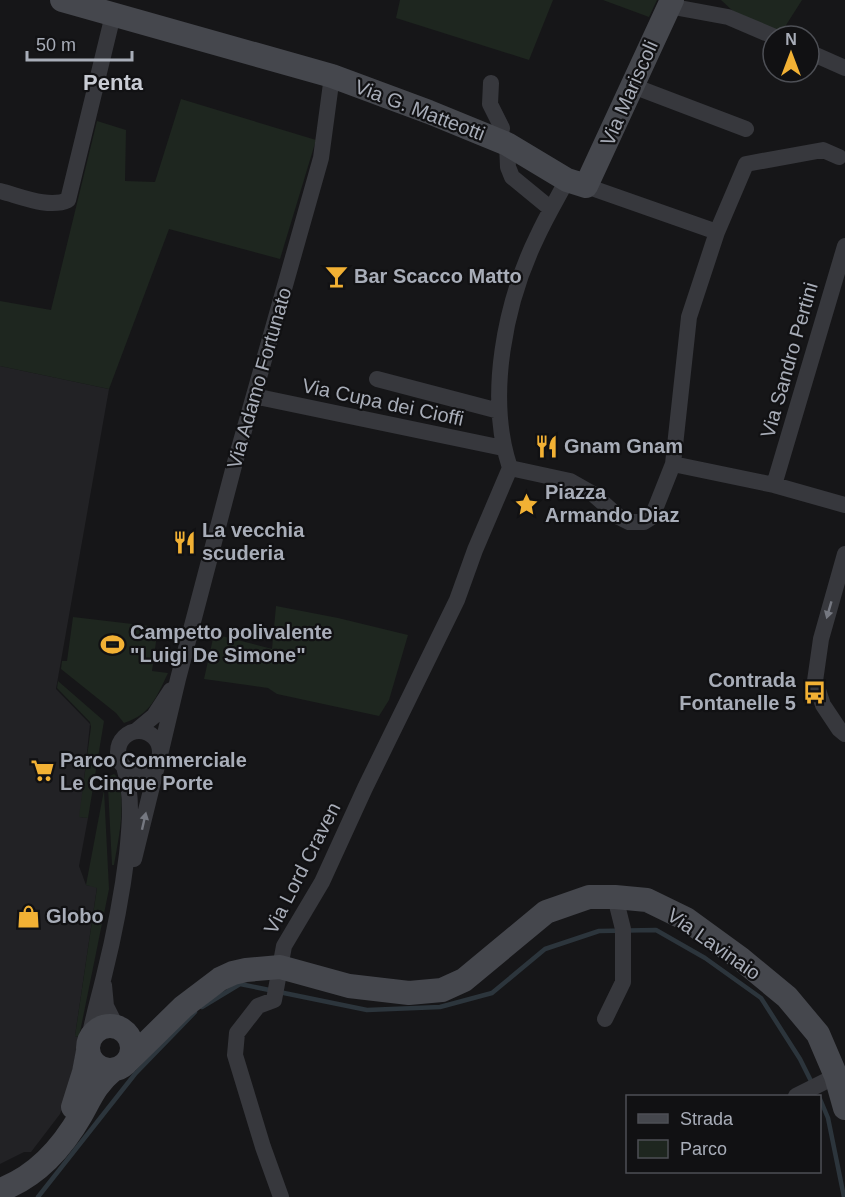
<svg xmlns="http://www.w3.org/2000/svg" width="845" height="1197" viewBox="0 0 845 1197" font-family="Arial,sans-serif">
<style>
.built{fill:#222225}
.green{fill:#1e261f}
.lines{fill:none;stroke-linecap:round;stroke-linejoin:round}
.stream{stroke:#2c353c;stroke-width:4.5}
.street{stroke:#37383d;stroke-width:16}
.secondary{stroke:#45474d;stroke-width:24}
.oneway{fill:#757881}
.labels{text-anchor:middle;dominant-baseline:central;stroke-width:4.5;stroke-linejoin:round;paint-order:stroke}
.street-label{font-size:20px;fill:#a8adb8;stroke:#111113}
.poi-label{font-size:20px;font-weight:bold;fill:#a8adb8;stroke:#111113;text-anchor:start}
.quarter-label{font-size:22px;font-weight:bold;fill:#c9ccd4;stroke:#111113}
</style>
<rect width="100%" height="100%" fill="#161618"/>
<path class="built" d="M0,366L109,389L56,689L90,724L80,817L88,818L79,866L86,885L97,887L75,1036L79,1037L69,1087L60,1114L31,1152H24L0,1164Z"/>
<path class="green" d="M400,0H553L529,60L396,18Z
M603,0H657L649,17Z
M721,0H802L781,33L735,13Z
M181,99L316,140L280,259L169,229L109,389L0,366V301L51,310L97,121L126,130L125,181L155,182Z
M276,606L338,618L408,635L389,700L379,716L277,694L268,688L204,679L214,634L272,649Z
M73,617L158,627L152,671L168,673C156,698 151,714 124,723L116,713L61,669L62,661H67Z
M58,681L104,721L88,818L79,817L91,727L90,722L57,688Z
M114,774L118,778C126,806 119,836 114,865H112L108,787L110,776Z
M104,790L109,889L79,1037L75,1036L97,888L86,885Z"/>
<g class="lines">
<path class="stream" d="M202,1007L240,984L367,1010L440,1007L492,993L545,949L599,931L656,930L705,958L761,998L800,1059L812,1083
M820,1099L828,1118L844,1197
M38,1197L135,1074L195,1012"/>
<path class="street" d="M668,6L728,17L773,36
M809,52L845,68
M491,83L490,104L502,128L500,141
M633,86L746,129
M507,144L508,167L512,177L551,209
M586,186L717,232
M0,191C20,196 49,209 68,200L113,15
M377,379L499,411
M254,396L503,448
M673,464L774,485L845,505
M510,468L570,481L593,494L619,517L629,522H644L652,517L673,464L689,317L717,232L746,164L823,150L839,157
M774,485L845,246
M845,554L821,639L815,681L823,705L839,729L845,734
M118 752a21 21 0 1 1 42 0a21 21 0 1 1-42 0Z
M136,731L154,716L171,690
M160,755L178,679L234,466L321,158L332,76
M134,859L158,762
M104,985L106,1006L116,1026
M605,1019L623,982V929L615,897
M89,1039C93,1017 99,997 104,976C114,936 122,895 127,854C130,824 133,796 124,767
M796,1096L836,1076
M281,1197L263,1147L235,1055L237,1033L258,1006L274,1000L284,946L322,882L365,788L457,600L475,550L510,468C486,397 505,303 537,237C546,217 557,199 567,180"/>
<path class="secondary" d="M62,0L332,76L429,112L507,144L567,180L586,186L672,0
M88 1048a22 22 0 1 1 44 0a22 22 0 1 1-44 0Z
M128,1061L183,1007L220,979L233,973L246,970L280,967L349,986L409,993L442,990L464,980L546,912L589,897H615L647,900L686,919L741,959L787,997L818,1034L836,1076L845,1108
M73,1107L84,1072L88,1051
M0,1190C36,1177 62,1148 81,1115C91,1097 96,1084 113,1070"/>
</g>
<defs><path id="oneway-solid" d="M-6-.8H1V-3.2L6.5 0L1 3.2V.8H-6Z" transform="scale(1.5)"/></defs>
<g class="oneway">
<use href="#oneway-solid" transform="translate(829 610) rotate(106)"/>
<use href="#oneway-solid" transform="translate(144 821) rotate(-77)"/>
</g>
<defs>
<symbol id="bar-bare" viewBox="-9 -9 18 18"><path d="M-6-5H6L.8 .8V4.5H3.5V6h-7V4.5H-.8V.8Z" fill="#f2b134" stroke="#111113" stroke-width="2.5" paint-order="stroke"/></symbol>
<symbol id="restaurant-bare" viewBox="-9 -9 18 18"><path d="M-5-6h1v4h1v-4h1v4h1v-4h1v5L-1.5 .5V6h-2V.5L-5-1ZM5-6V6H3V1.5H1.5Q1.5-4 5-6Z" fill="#f2b134" stroke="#111113" stroke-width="2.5" paint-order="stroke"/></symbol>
<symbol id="sight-bare" viewBox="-9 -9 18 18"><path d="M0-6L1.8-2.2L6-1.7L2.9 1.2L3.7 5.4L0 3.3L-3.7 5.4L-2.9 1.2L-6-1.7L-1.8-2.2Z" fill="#f2b134" stroke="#111113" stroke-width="2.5" paint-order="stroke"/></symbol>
<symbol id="stadium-bare" viewBox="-9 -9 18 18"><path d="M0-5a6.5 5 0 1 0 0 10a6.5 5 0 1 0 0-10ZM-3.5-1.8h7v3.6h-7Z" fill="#f2b134" stroke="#111113" stroke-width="2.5" paint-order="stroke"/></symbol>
<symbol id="bus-bare" viewBox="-9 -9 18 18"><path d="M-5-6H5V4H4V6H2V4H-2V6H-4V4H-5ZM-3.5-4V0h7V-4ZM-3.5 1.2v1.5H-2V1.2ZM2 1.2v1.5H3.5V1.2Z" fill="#f2b134" stroke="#111113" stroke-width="2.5" paint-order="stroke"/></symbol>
<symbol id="supermarket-bare" viewBox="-9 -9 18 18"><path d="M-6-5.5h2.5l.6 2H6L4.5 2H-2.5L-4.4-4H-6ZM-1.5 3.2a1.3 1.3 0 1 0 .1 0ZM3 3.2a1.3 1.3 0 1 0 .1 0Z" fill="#f2b134" stroke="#111113" stroke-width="2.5" paint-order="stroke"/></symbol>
<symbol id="shop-bare" viewBox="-9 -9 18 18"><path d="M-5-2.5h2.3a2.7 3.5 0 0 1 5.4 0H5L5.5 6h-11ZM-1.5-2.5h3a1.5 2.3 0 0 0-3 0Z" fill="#f2b134" stroke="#111113" stroke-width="2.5" paint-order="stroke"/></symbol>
</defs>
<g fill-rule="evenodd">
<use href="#bar-bare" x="320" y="260" width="33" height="33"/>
<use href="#restaurant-bare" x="530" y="430" width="33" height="33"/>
<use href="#sight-bare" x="510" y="488" width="33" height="33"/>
<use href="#restaurant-bare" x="168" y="526" width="33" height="33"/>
<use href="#stadium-bare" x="96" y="628" width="33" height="33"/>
<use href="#bus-bare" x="798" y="676" width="33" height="33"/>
<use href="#supermarket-bare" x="26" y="754" width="33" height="33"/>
<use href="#shop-bare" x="12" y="900" width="33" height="33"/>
</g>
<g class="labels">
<g class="street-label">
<text transform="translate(629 93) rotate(-66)">Via Mariscoli</text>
<text transform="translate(420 110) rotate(21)">Via G. Matteotti</text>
<text transform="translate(789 360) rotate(-74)">Via Sandro Pertini</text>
<text transform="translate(259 378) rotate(-74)">Via Adamo Fortunato</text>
<text transform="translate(383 402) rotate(12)">Via Cupa dei Cioffi</text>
<text transform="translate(302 868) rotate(-63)">Via Lord Craven</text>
<text transform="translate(714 944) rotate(35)">Via Lavinaio</text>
</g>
<g class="poi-label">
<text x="354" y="276">Bar Scacco Matto</text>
<text x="564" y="446">Gnam Gnam</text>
<text x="545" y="492">Piazza<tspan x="545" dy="23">Armando Diaz</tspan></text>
<text x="202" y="530">La vecchia<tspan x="202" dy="23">scuderia</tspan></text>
<text x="130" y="632">Campetto polivalente<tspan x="130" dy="23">"Luigi De Simone"</tspan></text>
<text x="796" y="680" text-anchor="end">Contrada<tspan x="796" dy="23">Fontanelle 5</tspan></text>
<text x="60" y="760">Parco Commerciale<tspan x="60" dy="23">Le Cinque Porte</tspan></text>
<text x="46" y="916">Globo</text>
</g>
<g class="quarter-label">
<text x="113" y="82">Penta</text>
</g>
</g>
<rect x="626" y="1095" width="195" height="78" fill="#111113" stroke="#4d4f55" stroke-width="1.5"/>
<rect x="638" y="1114" width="30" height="9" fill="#45474d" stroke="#4d4f55" stroke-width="1.5"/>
<text x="680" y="1125" font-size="18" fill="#a8adb8">Strada</text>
<rect x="638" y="1140" width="30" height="18" fill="#1e261f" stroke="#4d4f55" stroke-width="1.5"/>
<text x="680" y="1155" font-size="18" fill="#a8adb8">Parco</text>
<g transform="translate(791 54)"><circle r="28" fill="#111113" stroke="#4d4f55" stroke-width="1.5"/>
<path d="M0-4.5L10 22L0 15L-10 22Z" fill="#f2b134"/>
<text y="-9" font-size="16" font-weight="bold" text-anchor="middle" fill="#a8adb8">N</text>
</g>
<path d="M27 51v9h105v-9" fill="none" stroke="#a8adb8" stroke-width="3"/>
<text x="36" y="51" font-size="18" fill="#a8adb8" stroke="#111113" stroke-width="4.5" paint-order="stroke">50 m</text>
</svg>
